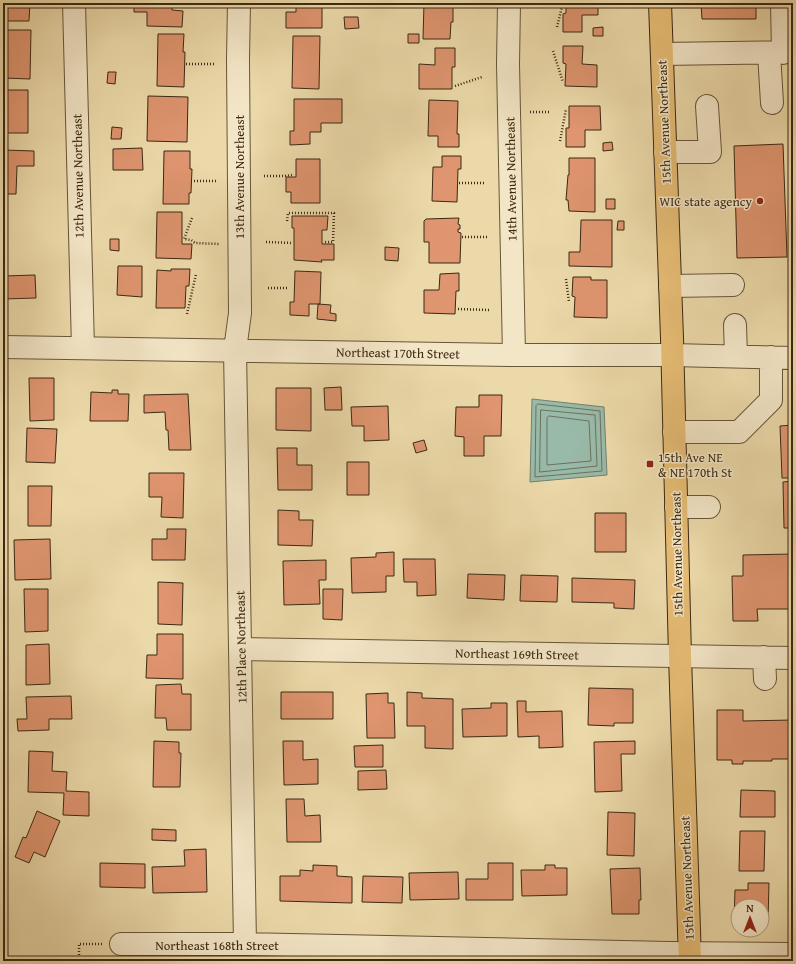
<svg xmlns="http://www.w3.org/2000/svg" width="796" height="964" viewBox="0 0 796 964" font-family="'Gentium Book Plus',serif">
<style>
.water{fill:#99baa9;stroke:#73806d}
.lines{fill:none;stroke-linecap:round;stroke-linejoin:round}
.shore{stroke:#6a725e;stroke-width:1}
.building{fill:#df956f;stroke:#3b2912}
.minor-casing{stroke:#675538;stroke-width:24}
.major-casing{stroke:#3b2912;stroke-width:24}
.path{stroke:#3b2912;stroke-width:2.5;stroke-dasharray:1 2;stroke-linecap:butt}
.minor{stroke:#f3e6c7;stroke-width:22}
.major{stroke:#e6bc74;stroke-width:22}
.poi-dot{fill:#8f2418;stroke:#f3e6c7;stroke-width:1.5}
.labels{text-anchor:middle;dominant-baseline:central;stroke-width:3;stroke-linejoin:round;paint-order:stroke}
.street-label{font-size:13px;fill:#3b2912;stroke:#f3e6c7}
.poi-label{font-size:13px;fill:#3b2912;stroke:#f3e6c7;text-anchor:end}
</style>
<rect width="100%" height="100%" fill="#ecd9a9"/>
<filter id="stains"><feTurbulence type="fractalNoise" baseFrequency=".005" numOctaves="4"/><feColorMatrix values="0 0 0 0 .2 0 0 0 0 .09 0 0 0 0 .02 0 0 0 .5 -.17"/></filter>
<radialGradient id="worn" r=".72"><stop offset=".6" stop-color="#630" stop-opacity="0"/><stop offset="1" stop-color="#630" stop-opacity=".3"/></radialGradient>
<path class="water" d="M532,399L604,407L607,475L530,482Z"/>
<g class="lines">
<path class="shore" d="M538,404L600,411L602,471L535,477L536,406Z
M541,410L595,415L597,466L540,472Z
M549,416L589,421L591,461L547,465V418Z"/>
</g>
<path class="building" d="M5,3H30L29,21H4Z
M134,3H172V10L183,11L182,27L147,26V12H134Z
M296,3H322V28H286V12H296Z
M424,3H453V22H451L450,39H423Z
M566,3H598V15H582V32H563V14L566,13Z
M701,3H756V19H702Z
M344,17H358L359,28L345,29Z
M603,27V36H593V28Z
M3,30H31L30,79L3,78Z
M158,34H184L183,52H185L184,87L157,86Z
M408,34H419V43H408Z
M293,36H320L319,89L292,88Z
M563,46H583L582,64L597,65V87L565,86L566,64L563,63Z
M435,48H455V67H452V89H419V64L435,65Z
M108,72H116L115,84L107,83Z
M3,90H28V133H3Z
M148,96L188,97L187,142L147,141Z
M294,99H342V123H321V132H310V144L290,145V131H294Z
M429,100L458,101L457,134H459V147H438V136H428Z
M569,106H600L601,130H585V147H566V128H569Z
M112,127L122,128L121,139H111Z
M612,142L613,150L603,151V143Z
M783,144L787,257L737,258L734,146Z
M142,148L143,170H113V149Z
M3,150L34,151V166H17L16,194H3Z
M164,151H190V169H192L191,193H189V204H163Z
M442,156H461V169H458L457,202L432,201L433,167H442Z
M569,158H595V212L569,211L568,200H566L568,175H569Z
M296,159H320V203H291V192H286V177H296Z
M606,199H615V209H606Z
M157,212H182V244H192L191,259L156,258Z
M292,216H328L327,230H322V244H334V260H321L322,262L294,260V228H292Z
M459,218L458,224L460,225V229H458V232L461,233L460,263H429V242H424V221L426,219Z
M581,220H612V267L569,266V252H580Z
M618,221H624V230H617Z
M110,239H119V251L110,250Z
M385,247L399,248L398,261L385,260Z
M118,266H142V297L117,295Z
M171,269H190L189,286H186L185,308H156L157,270L171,271Z
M295,271L321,272L320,304H309V316L290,315V302H294Z
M459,273V291H456L455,314L424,313V290H439L440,274Z
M35,275L36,298L4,299V276Z
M573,277H591V280H607V318L574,317L575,297L572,296Z
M318,304L331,305L330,313L336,314V321L317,319Z
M29,378H54V420L30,421Z
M341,387L342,410H325L324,388Z
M276,388H311V431L276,430Z
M112,390H118V394H129L128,421H90L91,392L112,393Z
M188,394L191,450H169L168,430H166L165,412L144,413V395Z
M479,395H502L501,436H484V456H464V437L455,436L456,407H479Z
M388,406L389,440L364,441V426H352L351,407Z
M793,425V478H782L780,426Z
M27,428L57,429L55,463L26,462Z
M424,440L427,450L416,453L413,443Z
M277,448H297V465H312V490H278Z
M347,462H369V495H347Z
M149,473H184L183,518L161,517L162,497H149Z
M793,481V528H784L783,482Z
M28,486H52L51,526H28Z
M278,510L299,511V520H313L312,546L278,545Z
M595,513H626V552H595Z
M167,529H186L185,560H152V539H167Z
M50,539L51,579L15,580L14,540Z
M394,552V576H386V592L352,593L351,558L376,557V553Z
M793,554V609H757L758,621H733L732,576H743V555Z
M403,559H435L436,595L417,596V582H404Z
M326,560V580H319L320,604L284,605L283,561Z
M468,574L505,575L504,600L467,598Z
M521,575L558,576L557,602L520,601Z
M572,578L635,580L634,609L614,608V603L572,602Z
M158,582L183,583L182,625L158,624Z
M24,589H48V631L25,632Z
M323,589H343L342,620L323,619Z
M157,634H183V679L146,678L147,655H157Z
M49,644L50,684L26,685V645Z
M181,684L182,694H191V730H167L166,718H155L156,685Z
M589,688L633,689V723H614V726L588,725Z
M281,692H333V719H281Z
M407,692L422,693V698L453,699V749L425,748V726H407Z
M388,693V703H394L395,738H367L366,694Z
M71,696L72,719H49V730L18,731L17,719H27L26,697Z
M517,701H526V712L562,711L563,747L539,748V736L518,737Z
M491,703H507V736L463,737L462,709L491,708Z
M717,710H743V721L793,720V759H772V761H743V764H732V760H717Z
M154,741L179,742V753H181L180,787H153Z
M283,741H303V760L318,759V784L284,785Z
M635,741V754H621L622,791L595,792L594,742Z
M383,745V767H355L354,746Z
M29,751L53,752L52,771L67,772L66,791L89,792V816L63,815L64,793L28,792Z
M386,770L387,789L358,790V771Z
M741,790L775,791V817H740Z
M286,799H304L305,816L320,815L321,842H287Z
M37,811L60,821L45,857L34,852L29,863L15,857L23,837L26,838Z
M608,812L635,813L634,856L607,855Z
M152,829L176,830V841L152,840Z
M740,831H765L764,871H739Z
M206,849L207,892L153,893L152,867L185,866L184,850Z
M100,863L145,864V888L100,887Z
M488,863H513V900H466V879H488Z
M313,865L337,866V876L352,877V903L280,901V876H300V870L313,871Z
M545,865H555V868H567V895L522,896L521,870H545Z
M640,868L641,900H639V914H612L610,869Z
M458,872L459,899L410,900L409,873Z
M363,876L403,877L402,903L362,902Z
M748,883H769L768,922H762V906H738V921H734L735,890H748Z"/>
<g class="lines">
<defs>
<path id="minor" d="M74,3L83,348
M239,3L238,59L240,313L235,350L245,944
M509,3L508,64L514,355
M782,3L783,53
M769,53L772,103
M662,54L793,52
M665,152H710L707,106
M670,286L733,285
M735,325L736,356
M3,347L514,355H672L793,358
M674,432H739L771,400V357
M676,507H709
M241,649L793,658
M764,657L765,679
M121,944H245L669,953L793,954"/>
<path id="major" d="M660,3L672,338L680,656L690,961"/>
</defs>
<use href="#minor" class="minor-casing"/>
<use href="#major" class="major-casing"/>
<path class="path" d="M174,6L176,3
M557,27L563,3
M553,51L563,82
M186,64H215
M455,86L482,77
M530,112H550
M560,141L566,109
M264,176H284L292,175
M194,181H217
M459,183H485
M192,218L184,239L191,240L195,243L219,244
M287,221L288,213H334L333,242H323
M462,237H487
M266,242L293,243
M566,279L569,302
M268,288H288
M458,309L489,310
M187,314L196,274
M79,961V944H102"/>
<use href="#minor" class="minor"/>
<use href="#major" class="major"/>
</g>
<g class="poi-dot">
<circle cx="760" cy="201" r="4"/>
<rect x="646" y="460" width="8" height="8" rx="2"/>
</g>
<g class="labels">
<g class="street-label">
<text transform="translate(664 122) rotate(-92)">15th Avenue Northeast</text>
<text transform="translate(78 176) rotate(-91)">12th Avenue Northeast</text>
<text transform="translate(239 177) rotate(-90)">13th Avenue Northeast</text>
<text transform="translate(511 179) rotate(-91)">14th Avenue Northeast</text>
<text transform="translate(398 353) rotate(1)">Northeast 170th Street</text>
<text transform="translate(677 554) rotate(-91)">15th Avenue Northeast</text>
<text transform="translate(241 647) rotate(-91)">12th Place Northeast</text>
<text transform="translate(517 654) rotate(1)">Northeast 169th Street</text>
<text transform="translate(687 878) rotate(-92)">15th Avenue Northeast</text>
<text x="217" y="945">Northeast 168th Street</text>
</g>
<g class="poi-label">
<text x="752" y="201">WIC state agency</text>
<text x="658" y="457" text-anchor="start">15th Ave NE<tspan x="658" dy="15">&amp; NE 170th St</tspan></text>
</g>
</g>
<rect width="796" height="964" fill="none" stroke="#ecd9a9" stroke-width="16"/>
<rect x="4" y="4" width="788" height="956" fill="none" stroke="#3b2912" stroke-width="2"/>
<rect x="8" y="8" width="780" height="948" fill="none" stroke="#3b2912"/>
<g transform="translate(750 918)"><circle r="19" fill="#f3e6c7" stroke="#a99a7f"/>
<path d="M0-3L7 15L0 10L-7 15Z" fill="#8f2418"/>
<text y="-6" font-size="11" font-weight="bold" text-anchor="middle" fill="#3b2912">N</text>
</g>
<rect width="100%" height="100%" filter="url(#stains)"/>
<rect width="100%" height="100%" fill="url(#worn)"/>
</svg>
